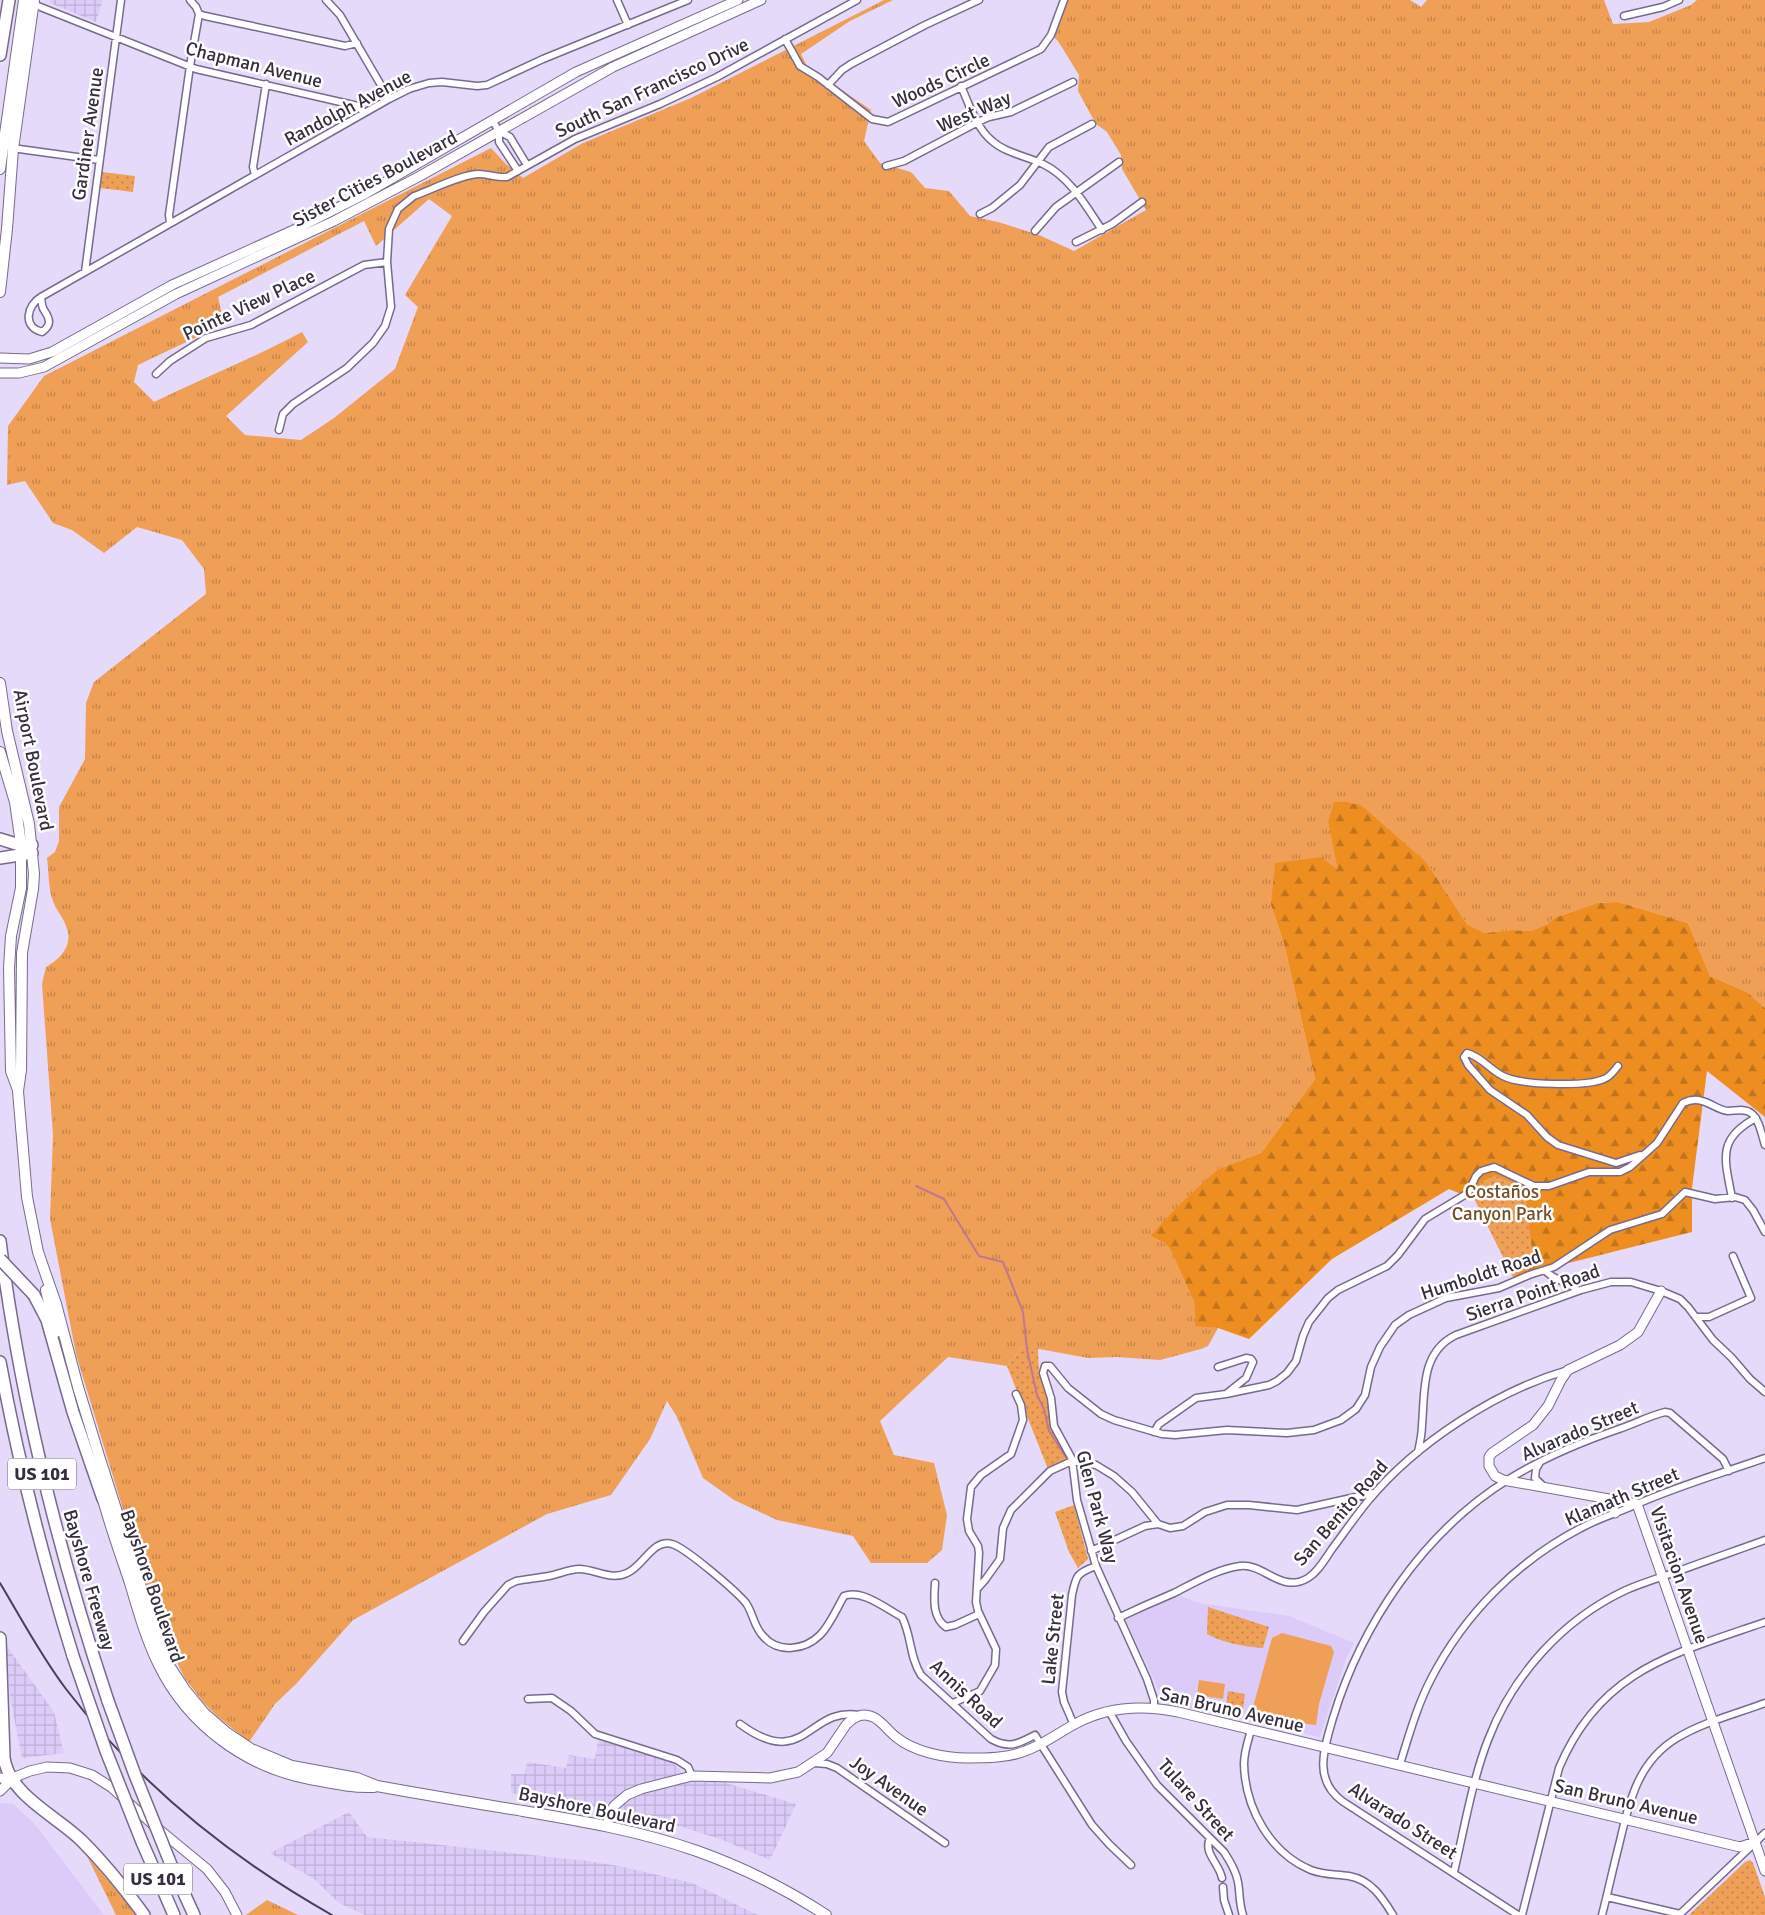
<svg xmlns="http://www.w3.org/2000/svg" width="1765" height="1915" viewBox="0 0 1765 1915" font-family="Signika,sans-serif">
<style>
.built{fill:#dccbf9}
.industrial{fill:url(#industrial-grid)}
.grass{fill:url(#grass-tufts);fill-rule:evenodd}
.forest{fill:url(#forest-firs)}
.park{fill:url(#park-dots)}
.pitch{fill:#ef9f56}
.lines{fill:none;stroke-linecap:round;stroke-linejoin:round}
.stream{stroke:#c17791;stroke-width:2}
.street-casing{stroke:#776a8d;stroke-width:9}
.secondary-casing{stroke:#776a8d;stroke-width:11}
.primary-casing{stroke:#776a8d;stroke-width:12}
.highway-casing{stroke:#776a8d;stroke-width:14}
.street{stroke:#fff;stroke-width:6}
.secondary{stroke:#fff;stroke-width:9}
.primary{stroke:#fff;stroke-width:10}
.highway{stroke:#fff;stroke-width:11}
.rail{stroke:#474153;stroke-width:2}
.highway-bridge-casing{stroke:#776a8d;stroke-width:14;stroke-linecap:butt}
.highway-bridge{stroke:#fff;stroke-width:11}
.labels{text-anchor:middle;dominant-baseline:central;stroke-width:5;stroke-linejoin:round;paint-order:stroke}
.shield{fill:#fff;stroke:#716d78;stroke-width:1}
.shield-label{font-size:18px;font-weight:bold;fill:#342e3e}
.street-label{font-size:19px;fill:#342e3e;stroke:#fff}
.park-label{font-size:19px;fill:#764d27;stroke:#fff}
</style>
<defs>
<pattern id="industrial-grid" width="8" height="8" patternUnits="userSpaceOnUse" patternTransform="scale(1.25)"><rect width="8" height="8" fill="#dccbf9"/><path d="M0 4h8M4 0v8" fill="none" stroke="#bdafd6"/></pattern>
<pattern id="grass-tufts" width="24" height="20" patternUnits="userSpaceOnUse" patternTransform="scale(1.25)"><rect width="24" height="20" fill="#ef9f56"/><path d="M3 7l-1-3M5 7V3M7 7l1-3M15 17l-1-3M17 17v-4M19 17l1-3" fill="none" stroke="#c28249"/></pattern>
<pattern id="forest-firs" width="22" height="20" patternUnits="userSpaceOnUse" patternTransform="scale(1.25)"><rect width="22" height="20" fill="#ef8e20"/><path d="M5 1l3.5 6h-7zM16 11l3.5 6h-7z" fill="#c2741d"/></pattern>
<pattern id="park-dots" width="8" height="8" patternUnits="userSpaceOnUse" patternTransform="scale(1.25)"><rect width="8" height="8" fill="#ef9f56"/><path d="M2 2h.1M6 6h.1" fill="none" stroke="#c28249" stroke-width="1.8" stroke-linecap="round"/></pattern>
</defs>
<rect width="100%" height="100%" fill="#e5daf9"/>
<path class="built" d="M1178,1595L1199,1603L1289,1616L1354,1643L1346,1659L1320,1737L1164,1702L1126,1620Z
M0,1803L13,1804L33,1822L104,1915H0Z"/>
<path class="industrial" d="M50,0H103L96,22L50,3Z
M6,1645L54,1712L64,1753L22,1758L10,1697Z
M598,1740L669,1760L680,1769L686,1782L719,1781L796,1804L770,1860L720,1839L669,1823L627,1813L511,1793V1774H525L527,1762L566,1768L569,1755L595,1759Z
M349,1812L367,1837L587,1861L619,1866L692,1883L758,1915H365L339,1903L314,1879L270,1853Z"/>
<path class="grass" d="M884,0H893L850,21L801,54L807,66L871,110L864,141L880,163L911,172L925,188L949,191L970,216L998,222L1039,235L1074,251L1146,210L1122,169L1121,155L1107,132L1096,124L1078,91L1079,75L1058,41L1048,31L1061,0H1410L1421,7L1427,0H1604L1613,24L1649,22L1691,5L1697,0H1765V1008L1747,992L1710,976L1688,923L1618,902L1597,903L1554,918L1547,924L1531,931L1512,930L1485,933L1467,924L1427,863L1328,822L1339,870L1271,905L1284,944L1315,1079L1261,1153L1218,1169L1150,1236L1164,1243L1170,1249L1194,1302L1195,1325L1218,1328L1208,1346L1201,1349L1160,1360L1116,1357L1088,1358L1023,1346L1007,1366L948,1357L880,1421L894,1455L934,1463L947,1515L942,1550L927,1563H871L853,1536L777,1520L734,1500L703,1478L677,1417L667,1401L650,1439L611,1495L547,1514L353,1620L296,1684L275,1704L249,1742L217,1716L203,1702L184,1677L165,1637L142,1572L76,1354L50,1219L53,1135L42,984L46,967C61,958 74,945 66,926C63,917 56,910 53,901C48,889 49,871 47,858L55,852L59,841V807L85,759L86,703L94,682L206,594L204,569L182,540L137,527L104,553L72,530L53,523L25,481L7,485L8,426L44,376L491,148L506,164L523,178L583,143L691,98ZM429,199L452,216L405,295L418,307L395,369L334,418L301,440L245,435L226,416L308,342L302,332C254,358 203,378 154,402L134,382L138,365L224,324L218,297L364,221L376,246Z
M87,1856L136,1913L138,1915H116Z
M267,1900L298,1915H246Z"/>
<path class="forest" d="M1334,802H1346L1362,806L1427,863L1467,924L1485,933L1512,930L1531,931L1547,924L1554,918L1597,903L1618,902L1688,923L1710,976L1747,992L1765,1008V1117L1707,1071L1692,1188V1232L1513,1277L1475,1200L1449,1189L1332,1259L1249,1339L1218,1328L1195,1326L1194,1302L1170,1249L1164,1243L1150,1236L1179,1205L1218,1169L1261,1153L1315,1079L1284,944L1271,905L1275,863L1321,857L1338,870L1328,822Z"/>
<path class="park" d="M102,172L135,176L133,192L100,188Z
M1496,1175L1524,1188L1534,1265L1526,1268L1513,1277L1475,1200L1481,1182Z
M1023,1346L1038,1348L1039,1374L1049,1395L1053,1431L1069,1460L1048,1469L1007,1366Z
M1074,1505L1088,1559L1078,1568L1069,1552L1055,1512Z
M1208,1607L1269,1627L1263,1648C1241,1646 1227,1644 1207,1634Z
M1228,1691L1245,1694L1243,1709L1226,1706Z
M1750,1860L1753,1863L1765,1897V1915H1689L1745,1862Z"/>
<path class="pitch" d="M1282,1633L1331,1646L1334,1652L1319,1704L1316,1725L1250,1718L1272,1638Z
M1199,1680L1225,1684L1223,1699L1197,1695Z"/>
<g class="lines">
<path class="stream" d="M916,1186L944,1199L979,1256L1003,1262L1023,1312L1027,1350L1037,1395L1044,1409L1049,1431L1066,1457"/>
<defs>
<path id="street" d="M190,0L196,7L199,14L205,16L345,46L357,43
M326,0L340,15L389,99
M617,0L628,25
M30,5L33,4L196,69L358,106L364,113
M1624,16L1663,7L1679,0
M785,39L800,66L818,77L872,119L888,122L1041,49L1051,35L1064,0
M828,85L842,70L851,64L925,25L979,0
M961,86C969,104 976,127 991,140C1005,153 1026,156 1043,164C1070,177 1086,206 1102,230
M492,120L499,131V142L518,171
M499,131L510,137L527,165
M12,148L99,160
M886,166L904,161L978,122L989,117L1011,112L1073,82
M255,175L253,167L266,84
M980,214L992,208L1020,185L1049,147L1092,124
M170,223L169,215L190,66L199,14
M1035,231L1056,207L1119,162
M1076,242L1112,224L1142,202
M85,272L121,0
M41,297C42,301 41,306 44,310C50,319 52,325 42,332C22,327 27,305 41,297C157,230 273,166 389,99L409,89L429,83L442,82L477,86L487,85L543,59L688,0
M156,374L170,361L206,338L251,325L364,265L387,262
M279,430L283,414L293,404L347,368L373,343L385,326L391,307L387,262L389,229L398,209L414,196C431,190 462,174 479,174C488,174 497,178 507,177L575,139L660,104L717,77L857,0
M1618,1066C1614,1071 1610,1077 1604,1079C1586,1087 1520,1085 1503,1076C1490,1070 1482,1057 1467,1053L1464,1057L1468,1065L1490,1090L1527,1115L1547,1137L1558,1145L1616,1163L1640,1155
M1732,1198C1725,1160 1716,1139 1756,1118
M1545,1270C1553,1281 1569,1281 1578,1291
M1696,1317H1709L1751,1298L1733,1256
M1218,1367L1246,1358L1251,1359L1253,1362L1246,1378L1226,1394
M1154,1432L1159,1424L1196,1398L1226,1394L1269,1385L1277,1381L1287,1373L1296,1361L1303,1336L1309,1322L1328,1298L1338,1290L1387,1266L1398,1255L1425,1219L1468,1193L1476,1176L1481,1171L1494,1167L1534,1186H1549L1589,1172H1620L1630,1167L1657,1143L1683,1103C1689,1100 1696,1099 1702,1101C1711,1103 1718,1110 1728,1111C1735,1111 1745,1108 1751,1113C1759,1118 1762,1136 1765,1145
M1418,1452C1420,1443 1422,1434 1422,1425C1425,1393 1420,1352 1456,1335L1581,1290L1611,1282H1631L1661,1291L1680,1299L1688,1307L1713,1340L1731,1357L1750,1379L1765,1392
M1539,1464L1536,1469L1535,1478L1543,1486
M1091,1551L1145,1526L1158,1524
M935,1583C934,1599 932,1617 946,1627L955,1625L979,1614
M977,1589L985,1580L1000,1559L1003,1528L1011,1510L1050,1471L1072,1461L1096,1465L1114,1476L1132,1492L1158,1524L1170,1528L1183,1526L1205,1512L1227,1505H1249L1297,1510L1374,1493
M1118,1618C1137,1609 1155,1601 1174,1593C1194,1583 1217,1569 1240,1566C1264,1563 1281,1594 1308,1578C1318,1572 1325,1559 1332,1549C1344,1533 1355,1517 1368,1501C1416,1443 1496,1391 1568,1370
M463,1641L484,1612L508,1585L516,1581C527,1579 538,1578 549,1576C559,1574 570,1569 579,1569C595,1569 611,1581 627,1573C643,1567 653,1538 672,1544C686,1548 736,1591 746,1603C753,1613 754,1627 763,1636C778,1654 805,1650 820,1635C830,1625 837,1608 844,1596C863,1589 886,1609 902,1617C912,1637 909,1656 921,1675L991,1739C1009,1749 1018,1744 1035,1735L1092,1825L1109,1844L1131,1865
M528,1699L552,1698L571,1711L595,1734L677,1760L688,1767L692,1776
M953,1703L980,1691L995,1665L996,1649L978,1611L976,1602L979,1553L978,1546L969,1531L967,1519L971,1487L981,1475L1011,1454L1023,1420L1021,1405L1016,1394
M1154,1708V1700L1147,1679L1096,1566L1077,1500L1072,1459L1054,1426L1051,1398L1043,1373L1045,1366H1050L1068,1388L1101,1414L1114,1420L1162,1434L1175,1435L1227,1430L1287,1433L1314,1430L1341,1420L1356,1409L1365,1395L1371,1367L1380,1347L1395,1325L1409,1315L1446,1298L1499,1288L1529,1275L1554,1267L1610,1230L1662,1214L1685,1192L1715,1199L1735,1197L1745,1200L1753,1210L1765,1232
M1109,1711L1126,1741L1157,1785L1224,1852C1230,1861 1236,1871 1238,1882C1240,1893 1239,1904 1243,1915
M740,1724C805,1772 808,1706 859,1715
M1074,1725L1064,1702L1062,1692L1072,1595C1076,1575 1077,1573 1096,1566
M1251,1730C1248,1741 1244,1752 1244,1764C1245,1808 1270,1853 1311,1870C1324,1875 1336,1874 1349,1876C1371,1880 1382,1897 1393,1915
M814,1763L827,1764L837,1768L945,1843
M1400,1764C1409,1735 1417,1706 1431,1679C1464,1615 1517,1561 1581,1528C1599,1518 1618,1513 1637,1504C1678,1486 1722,1473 1765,1458
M1210,1838C1203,1853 1219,1863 1222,1878
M1454,1872C1464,1830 1472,1781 1488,1740C1513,1675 1562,1620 1626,1590C1642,1583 1659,1578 1676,1572C1705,1561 1735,1551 1765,1540
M1223,1887L1224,1900L1229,1915
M1607,1897L1680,1914
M1518,1915L1342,1801C1313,1779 1324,1749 1333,1718C1361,1625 1424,1531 1509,1479C1543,1458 1581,1442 1619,1429C1634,1424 1649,1416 1665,1412L1670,1413L1723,1459L1729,1471
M1522,1915L1559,1768C1600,1670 1673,1654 1765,1622
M1602,1915C1608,1892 1613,1868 1619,1845C1629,1803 1637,1762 1677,1738C1703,1722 1736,1714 1765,1703
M1679,1915L1765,1833"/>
<path id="secondary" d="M0,358L29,359L52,352L172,285L298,228L363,195L576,72L738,0
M0,373H19L44,367L176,294L334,221L420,176L613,67L761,0
M1661,1291L1638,1332L1620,1345L1568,1370L1561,1380L1548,1406L1533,1425L1492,1453L1489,1457V1466L1495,1476L1503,1480L1637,1504L1765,1871
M1610,1500L1615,1513
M0,1778L10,1779
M0,1791L13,1778L30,1771L47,1767L70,1768L92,1775L111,1787L150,1822L207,1869L225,1892L237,1915
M607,1826L610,1813L614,1806L627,1795L641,1789L692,1776L770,1778L798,1772L827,1753L846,1725C853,1717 863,1712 873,1717C882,1721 888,1731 896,1737C914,1752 945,1758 968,1758C986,1758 1008,1758 1025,1751C1043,1745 1058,1733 1075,1724C1108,1706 1143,1705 1178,1712L1740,1847L1755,1842"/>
<path id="primary" d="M0,169L24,0
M0,292L7,229L13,149L34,0
M0,683L7,731L29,824L34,874L33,889L22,953L21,1070L18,1091L27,1197L38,1252L56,1304L78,1387L99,1456L156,1634L168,1664L185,1690L204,1713L227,1733L251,1749L292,1766L357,1778L377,1786C426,1795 475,1803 523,1811C582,1821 640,1831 697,1851C742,1867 786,1889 826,1915
M0,752L15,802L21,844V888L11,936L9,968L11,1071L18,1090
M46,1290L56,1332
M101,1492C109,1523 120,1553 130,1583C138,1610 146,1639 159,1665C188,1724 245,1767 310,1779C331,1783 352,1788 374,1787"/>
<path id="highway" d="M0,55L9,0
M0,839L16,844L32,845
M0,858L32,853
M0,1241C20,1398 58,1551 108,1701
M34,1295L47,1320L73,1412L103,1499
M0,1362C18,1461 43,1559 73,1656
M0,1638L4,1758C10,1796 57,1816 82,1841C105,1864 125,1889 144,1915
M142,1842L174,1915
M172,1867L194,1915"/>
</defs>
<use href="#street" class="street-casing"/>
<use href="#secondary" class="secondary-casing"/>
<use href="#primary" class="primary-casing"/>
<use href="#highway" class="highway-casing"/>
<use href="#street" class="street"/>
<use href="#secondary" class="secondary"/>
<use href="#primary" class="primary"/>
<use href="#highway" class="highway"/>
<path class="rail" d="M0,1583C21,1618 41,1656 66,1689C138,1783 229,1857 332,1915"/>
<defs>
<path id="highway-bridge" d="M0,1259L34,1295
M73,1656L106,1751L142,1842
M108,1701L135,1775L172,1867"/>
</defs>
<use href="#highway-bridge" class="highway-bridge-casing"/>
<use href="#highway-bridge" class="highway-bridge"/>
</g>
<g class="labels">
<g class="shield">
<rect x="8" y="1458.5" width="68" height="31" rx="4"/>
<rect x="124" y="1863.5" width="68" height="31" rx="4"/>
</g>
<g class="shield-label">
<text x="42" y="1474">US 101</text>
<text x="158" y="1879">US 101</text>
</g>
<g class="street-label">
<text transform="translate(254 65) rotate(14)">Chapman Avenue</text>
<text transform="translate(941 81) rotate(-25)">Woods Circle</text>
<text transform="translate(652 88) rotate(-25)">South San Francisco Drive</text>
<text transform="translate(348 108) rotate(-28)">Randolph Avenue</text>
<text transform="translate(974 112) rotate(-23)">West Way</text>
<text transform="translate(88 134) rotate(-82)">Gardiner Avenue</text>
<text transform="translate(375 179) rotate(-28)">Sister Cities Boulevard</text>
<text transform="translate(249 305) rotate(-25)">Pointe View Place</text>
<text transform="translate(33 760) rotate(79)">Airport Boulevard</text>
<text transform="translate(1481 1275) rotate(-18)">Humboldt Road</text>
<text transform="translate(1533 1293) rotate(-19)">Sierra Point Road</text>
<text transform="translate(1580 1431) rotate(-23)">Alvarado Street</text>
<text transform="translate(1622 1497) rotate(-23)">Klamath Street</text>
<text transform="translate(1097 1507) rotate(75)">Glen Park Way</text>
<text transform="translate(1341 1513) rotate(-49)">San Benito Road</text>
<text transform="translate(1679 1575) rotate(71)">Visitacion Avenue</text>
<text transform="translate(89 1580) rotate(74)">Bayshore Freeway</text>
<text transform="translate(152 1586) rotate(71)">Bayshore Boulevard</text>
<text transform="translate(1053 1639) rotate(-84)">Lake Street</text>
<text transform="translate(966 1694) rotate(43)">Annis Road</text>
<text transform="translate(1232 1710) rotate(13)">San Bruno Avenue</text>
<text transform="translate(889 1786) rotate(35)">Joy Avenue</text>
<text transform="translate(1196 1800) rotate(48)">Tulare Street</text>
<text transform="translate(1626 1802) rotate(13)">San Bruno Avenue</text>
<text transform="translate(597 1810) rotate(12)">Bayshore Boulevard</text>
<text transform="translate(1403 1821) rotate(33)">Alvarado Street</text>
</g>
<g class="park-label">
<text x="1502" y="1192">Costaños<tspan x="1502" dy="22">Canyon Park</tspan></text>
</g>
</g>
</svg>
